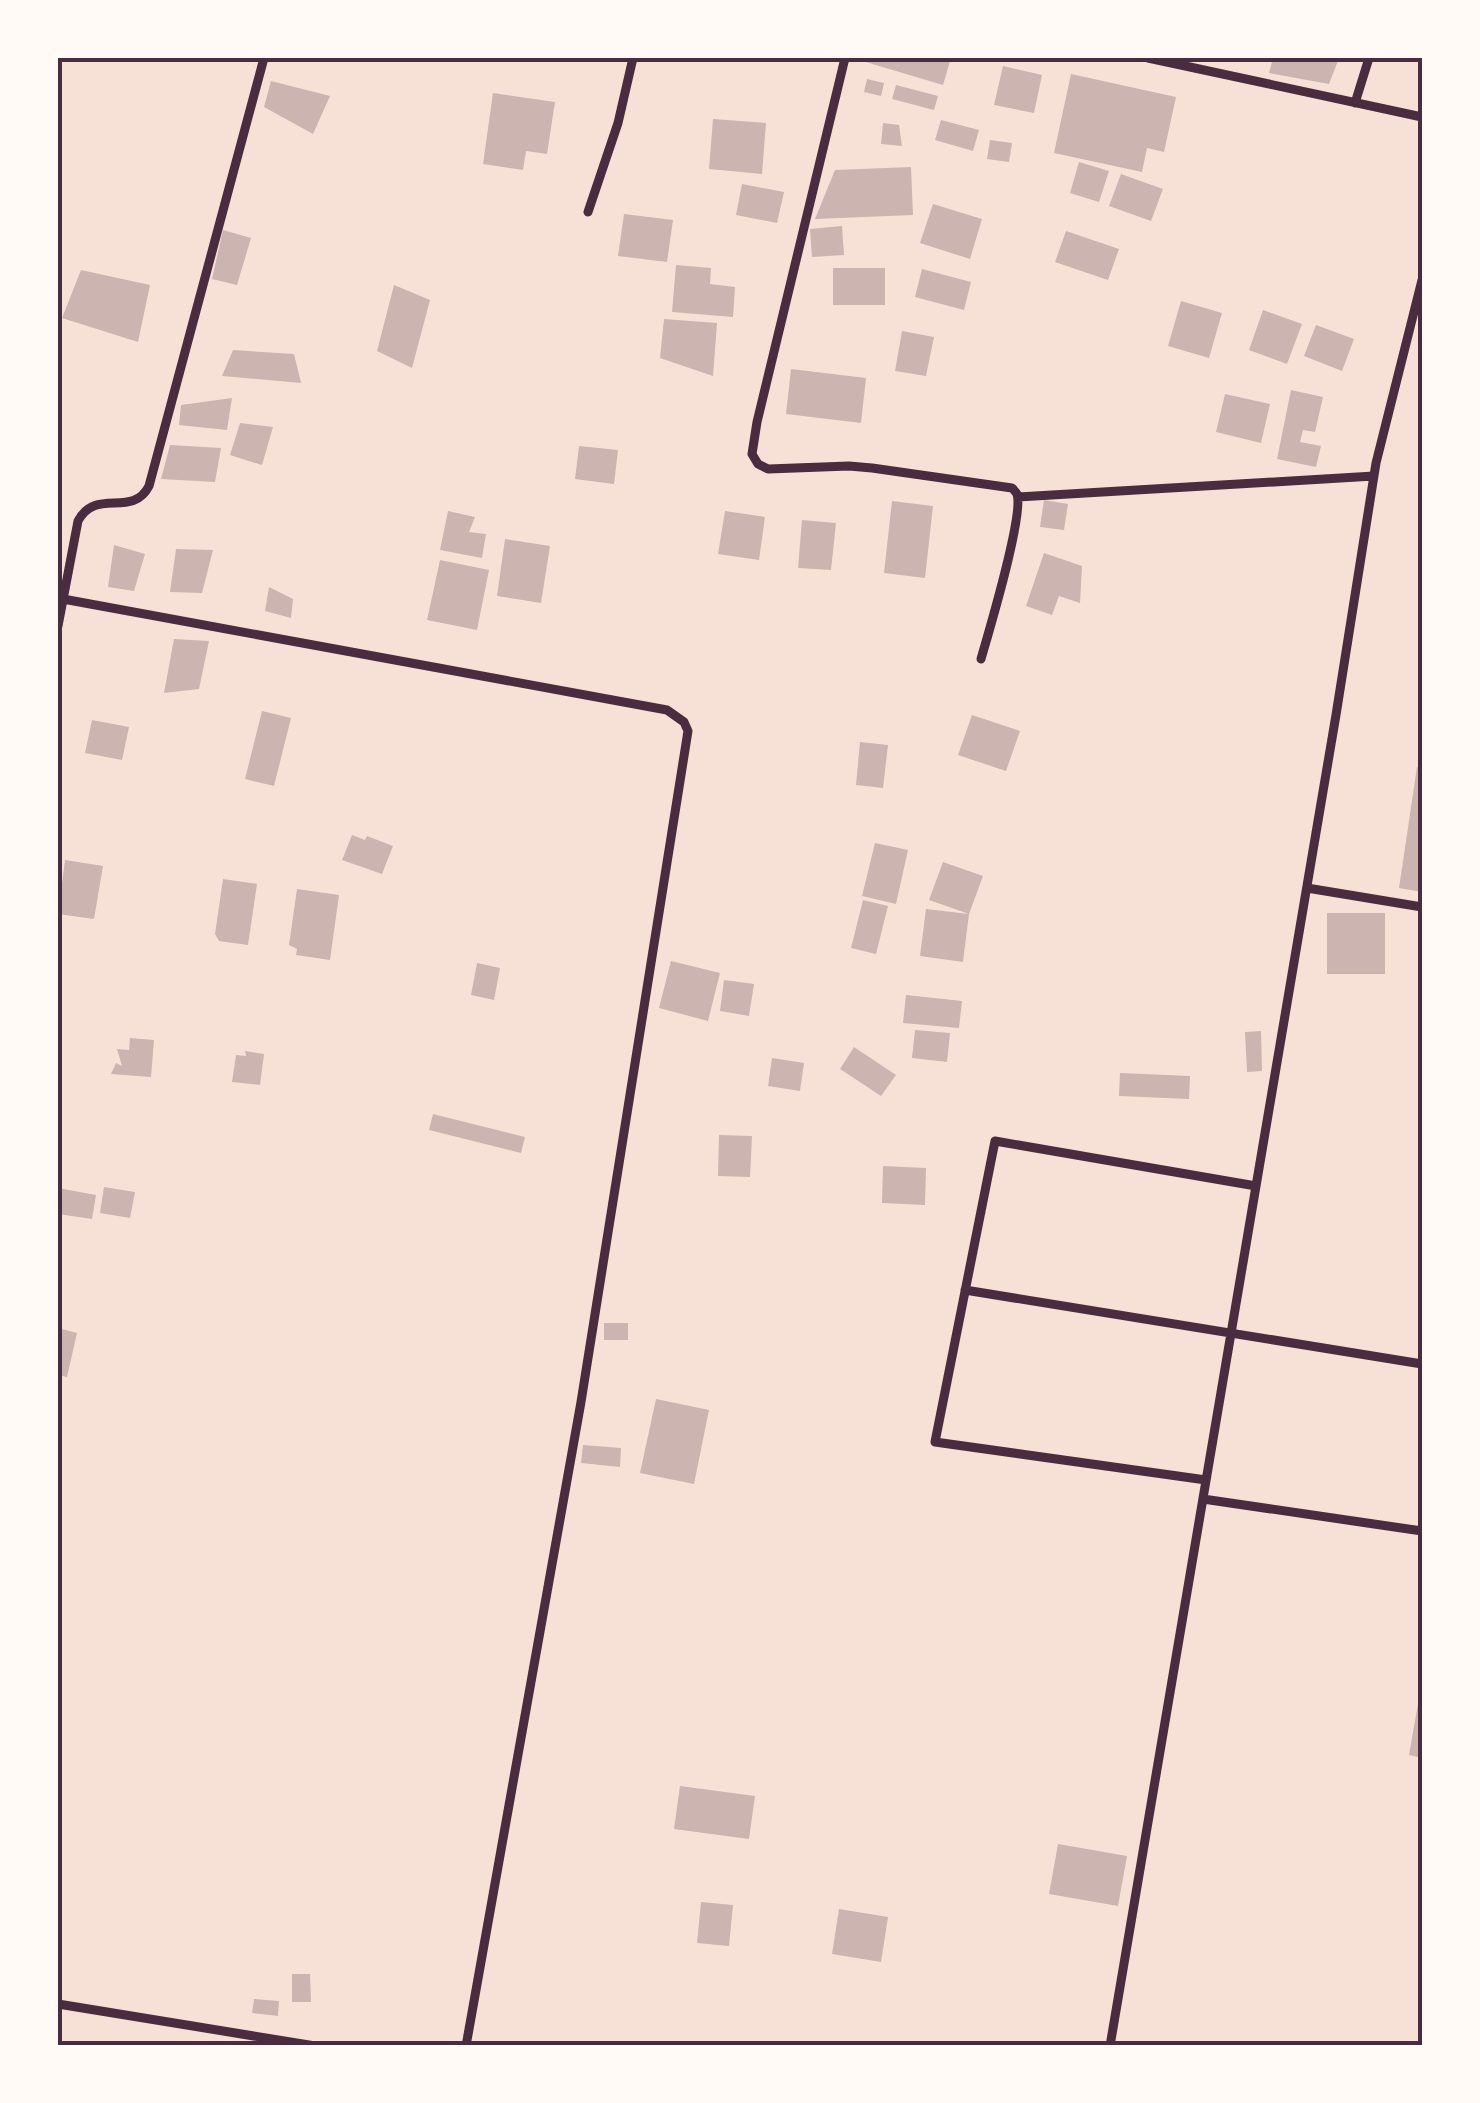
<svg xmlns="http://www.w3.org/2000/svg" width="1480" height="2103" viewBox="0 0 1480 2103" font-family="'Noto Sans',sans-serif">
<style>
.building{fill:#ccb4b1}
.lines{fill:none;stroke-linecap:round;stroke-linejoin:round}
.minor{stroke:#4a2c40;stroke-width:9}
.neatline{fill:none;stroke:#4a2c40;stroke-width:4}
</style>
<rect width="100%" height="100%" fill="#f7e1d7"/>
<path class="building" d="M852,58H951L943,85Z
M1273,58H1339L1329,84L1269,73Z
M1003,66L1042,75L1034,113L994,105Z
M1071,74L1176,97L1164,152L1147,148L1142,172L1054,153Z
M867,79L884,83L881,96L864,92Z
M271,81L330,96L313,134L264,107Z
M896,85L938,96L934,110L892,99Z
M493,93L555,102L547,154L526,151L523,170L483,164Z
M713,119L766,123L762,174L709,169Z
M941,120L979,130L973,151L935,140Z
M883,123L899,125L902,146L881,144Z
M990,140L1012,143L1009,162L987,159Z
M1079,162L1109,171L1099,202L1070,193Z
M911,167L913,215L815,219L835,170Z
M1121,174L1163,189L1151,221L1109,206Z
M742,184L784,192L777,223L736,215Z
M933,204L982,219L970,259L920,243Z
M624,214L673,220L667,262L618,256Z
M842,226L844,255L812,257L810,229Z
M223,230L251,238L237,285L212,279Z
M1066,231L1119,249L1108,280L1055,262Z
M676,265L711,268L710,284L735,287L733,317L672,312Z
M833,268H885V305H833Z
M922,269L971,282L964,310L915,297Z
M81,270L150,285L138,342L62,318Z
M394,285L430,300L412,368L377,351Z
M1181,301L1222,313L1209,358L1168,346Z
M1263,310L1302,324L1287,364L1249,350Z
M664,319L717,323L713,376L660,358Z
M1316,325L1354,339L1342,371L1304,356Z
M902,331L934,337L926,376L895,371Z
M233,350L294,354L301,383L222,376Z
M791,369L866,378L861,423L786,414Z
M1291,390L1323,397L1315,432L1303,430L1300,442L1321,446L1316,467L1277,459Z
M1225,394L1270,404L1261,443L1216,432Z
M232,398L227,430L179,425L181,405Z
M240,423L273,427L262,465L230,455Z
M170,445L221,448L215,482L161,479Z
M579,446L618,450L614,484L575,479Z
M1044,500L1068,504L1064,530L1040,527Z
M892,501L933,506L925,578L884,573Z
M448,511L475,517L469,532L486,534L482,558L440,550Z
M725,511L765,517L759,560L718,554Z
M802,520L836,523L831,570L798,568Z
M505,539L550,546L541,603L497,596Z
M114,545L145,554L134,591L108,587Z
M176,549L213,550L202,593L170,592Z
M1044,553L1082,566L1080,603L1059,596L1052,615L1026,606Z
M440,560L489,570L477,630L427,620Z
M269,587L293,599L291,618L265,611Z
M174,639L209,641L199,689L164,693Z
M262,711L291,718L274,786L245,779Z
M972,715L1020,731L1006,771L958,755Z
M92,720L129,727L122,760L85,753Z
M860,742L888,745L883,788L856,785Z
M1417,767L1422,768V892L1399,888Z
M352,835L365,840L367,836L393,846L382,874L342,860Z
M875,843L908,850L896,904L862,896Z
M65,860L103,866L94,919L58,914Z
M943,862L983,876L969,914L963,962L920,956L926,909L969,914L929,900Z
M223,879L257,884L248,945L219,941L215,934Z
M297,889L339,895L330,960L296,955L297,949L289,945Z
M863,900L888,906L876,954L851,948Z
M1327,913H1385V974H1327Z
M671,961L720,973L708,1021L659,1008Z
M477,963L500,968L494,1000L471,995Z
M724,980L754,984L749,1016L720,1011Z
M906,995L962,1001L959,1028L903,1023Z
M915,1030L950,1033L947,1062L912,1058Z
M1261,1031L1262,1071L1247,1072L1245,1032Z
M130,1038L154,1040L151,1077L111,1074L116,1063L122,1066L117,1049L129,1050Z
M854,1047L896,1075L881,1096L840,1069Z
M245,1051L264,1054L260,1085L232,1082L236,1055L246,1056Z
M772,1058L804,1063L800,1091L768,1086Z
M1120,1073L1190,1076L1189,1099L1119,1096Z
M433,1114L525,1137L521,1153L429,1130Z
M719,1135L752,1136L750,1177L718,1176Z
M883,1166L926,1168L925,1205L882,1203Z
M104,1187L135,1192L130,1218L100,1213Z
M58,1188L96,1195L92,1219L58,1214Z
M604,1323H628V1340H604Z
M58,1328L77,1333L67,1377L58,1375Z
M656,1399L709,1410L694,1484L640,1473Z
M583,1445L621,1448L620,1467L581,1463Z
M1420,1692H1422V1758L1409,1755Z
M680,1786L755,1796L749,1839L674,1829Z
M1058,1844L1127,1856L1118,1906L1049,1894Z
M701,1902L733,1905L729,1946L697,1943Z
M839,1909L888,1917L881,1962L832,1954Z
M292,1974H310L311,2002H292Z
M254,1999L279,2001L278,2016L252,2013Z"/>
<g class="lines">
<path class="minor" d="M845,58L757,422L752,454L758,464L768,469L849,466L872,468L1012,488C1014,490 1016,492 1017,494C1024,515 989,631 981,659
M1148,58L1422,117
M1355,103L1369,58
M588,212L618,123L633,58
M1018,497L1374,476
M63,599L667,710L684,722L688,731L581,1402L466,2046
M58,626L78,521C96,487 132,519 149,486L264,58
M1307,888L1422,907
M965,1290L1422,1364
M1206,1480L935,1442L995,1141L1256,1186
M1203,1499L1422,1531
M58,2004L315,2046
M1110,2046L1336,715L1376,463L1422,280"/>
</g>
<rect width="1480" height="2103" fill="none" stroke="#fffaf5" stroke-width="120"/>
<rect x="60" y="60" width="1360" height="1983" class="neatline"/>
</svg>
